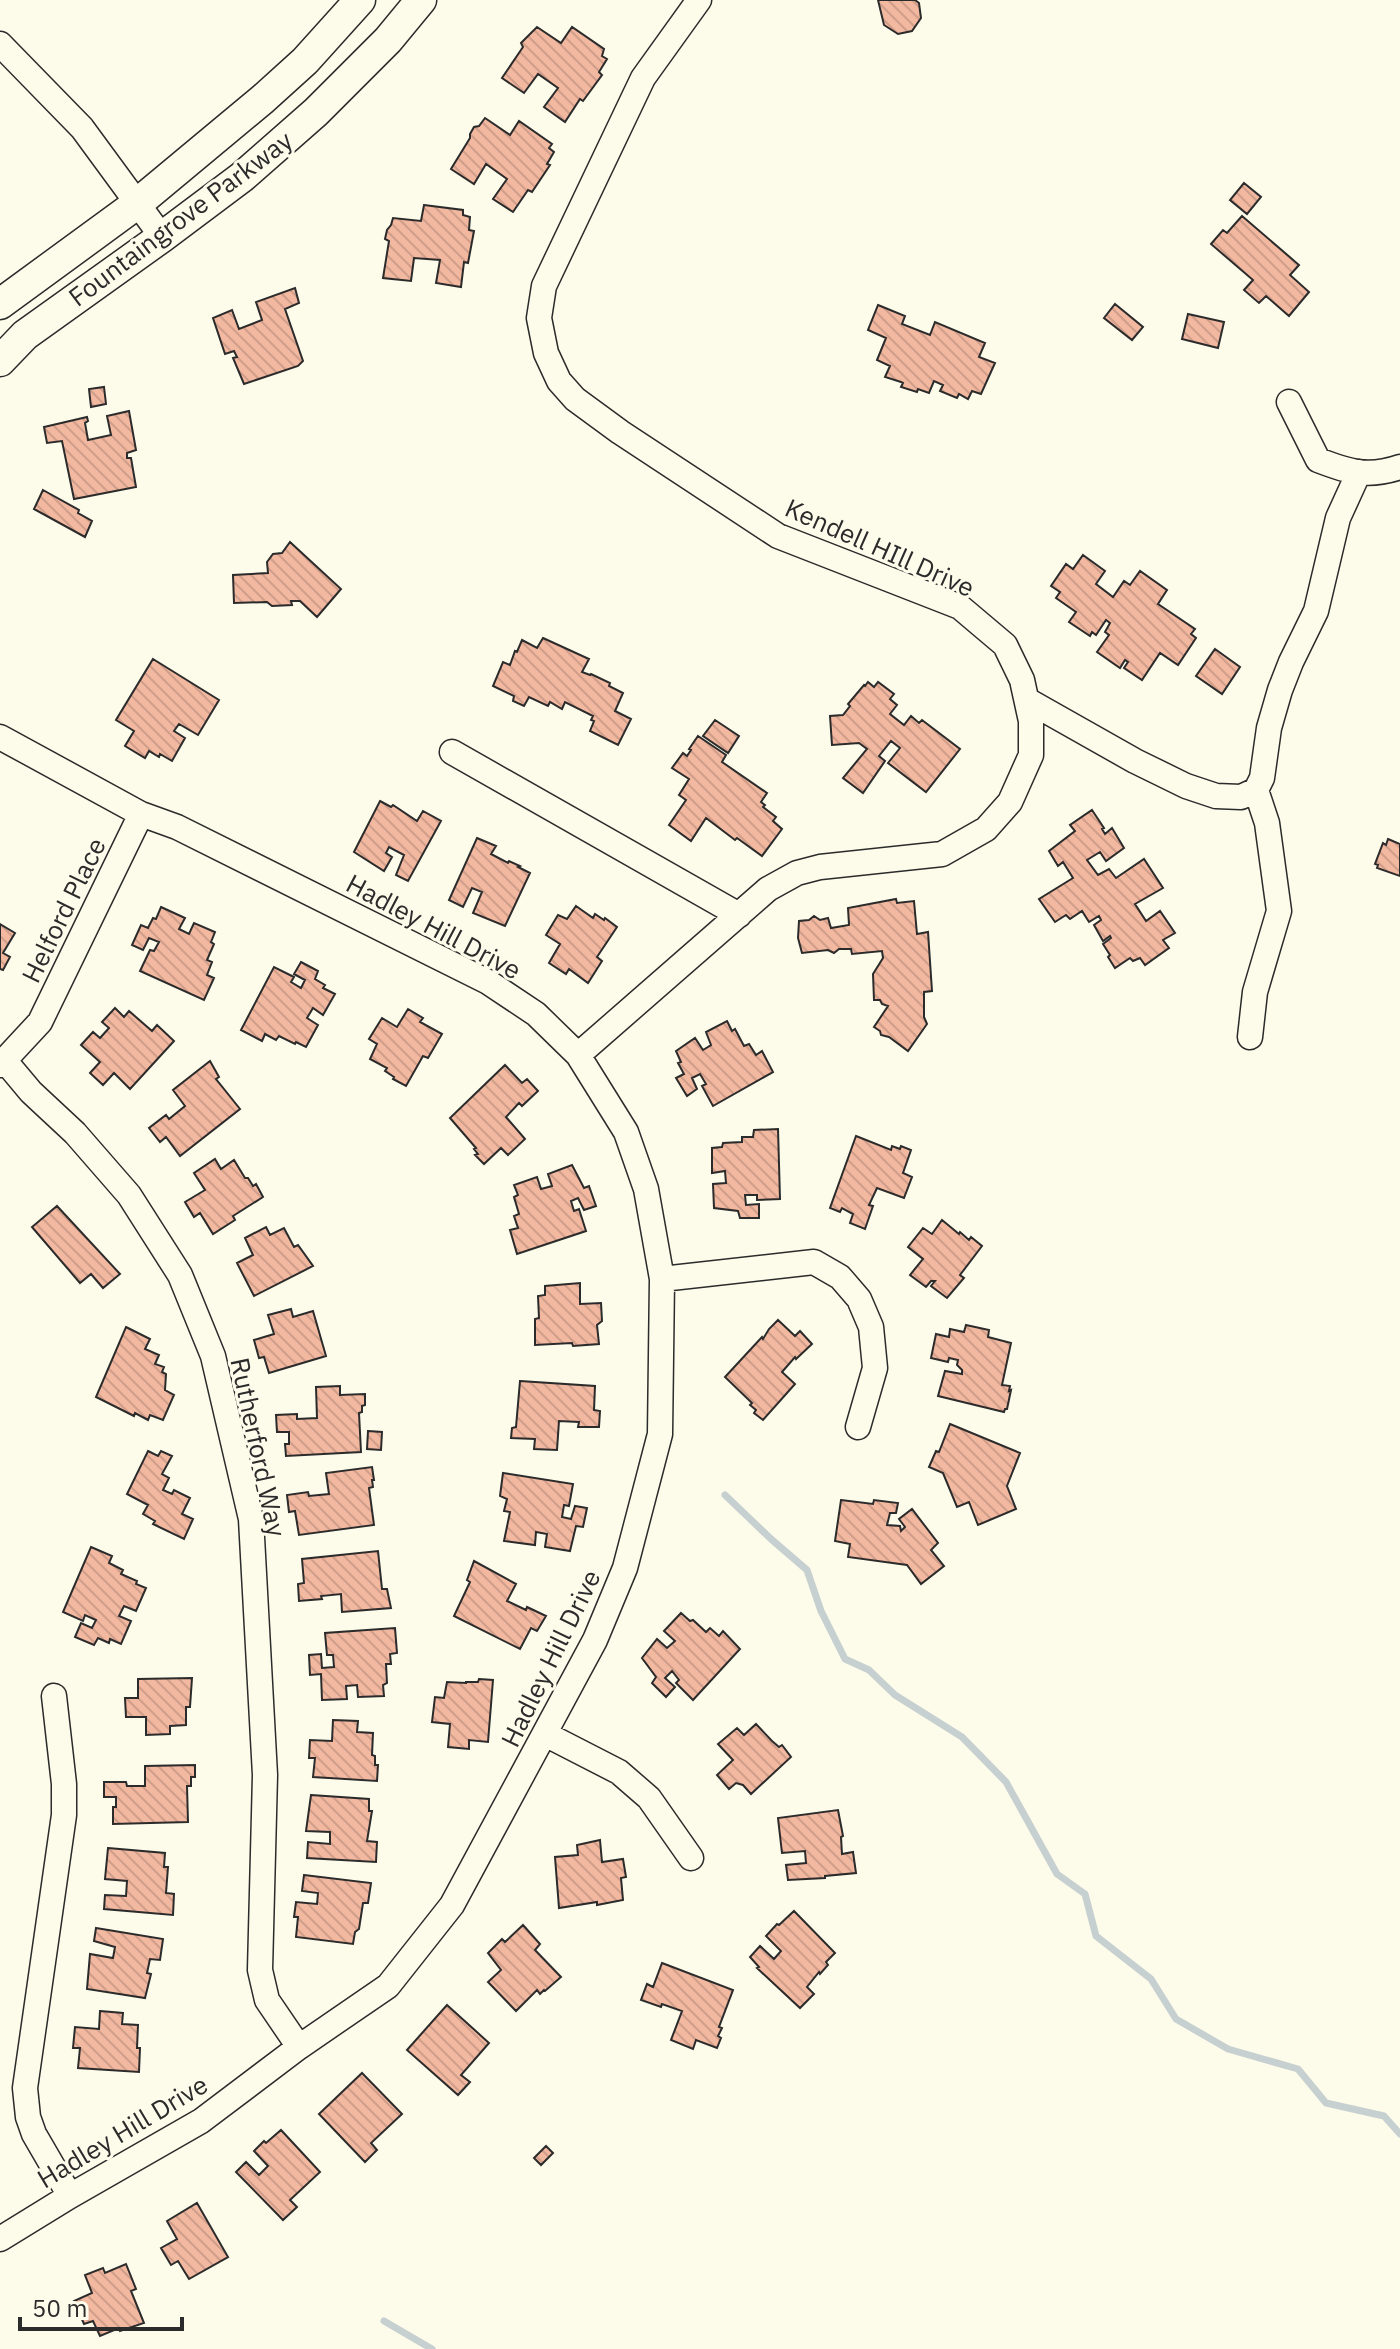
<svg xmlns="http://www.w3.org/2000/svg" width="1400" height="2349" viewBox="0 0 1400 2349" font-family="'IBM Plex Sans',sans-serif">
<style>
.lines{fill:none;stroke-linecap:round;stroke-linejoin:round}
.stream{stroke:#c7d0d0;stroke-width:7}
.building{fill:url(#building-back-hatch);stroke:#2b2b2b;stroke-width:2}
.minor-casing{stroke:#2b2b2b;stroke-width:27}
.major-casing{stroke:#2b2b2b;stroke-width:33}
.minor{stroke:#fdfbea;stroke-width:24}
.major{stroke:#fdfbea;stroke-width:30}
.labels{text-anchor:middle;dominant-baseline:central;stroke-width:6;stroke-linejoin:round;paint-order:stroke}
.street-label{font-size:26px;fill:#2b2b2b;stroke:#fdfbea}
</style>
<defs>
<pattern id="building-back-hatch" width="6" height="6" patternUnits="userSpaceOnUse" patternTransform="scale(2)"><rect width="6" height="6" fill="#f2b8a0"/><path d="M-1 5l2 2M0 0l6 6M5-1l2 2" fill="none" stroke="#d09e8a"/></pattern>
</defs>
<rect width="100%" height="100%" fill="#fdfbea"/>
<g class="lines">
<path class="stream" d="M725,1495L771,1539L807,1570L821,1611L845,1659L869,1670L895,1695L962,1737L1006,1782L1057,1874L1085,1894L1096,1936L1151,1979L1176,2019L1228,2049L1298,2069L1326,2103L1384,2116L1400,2134
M384,2321L432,2349"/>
</g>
<path class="building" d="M878,0H915L919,3L921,18L912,31L898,34L884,25Z
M537,27L561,43L572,27L604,49L602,56L607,59L599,72L602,75L583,101L580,99L565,122L544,107L558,88L538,74L524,93L502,78L523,47L521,43Z
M485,118L510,135L519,121L552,144L549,148L554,152L547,164L550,165L532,192L528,190L513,212L493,199L507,179L486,164L474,184L451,169L470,138V134L474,127L479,126Z
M1244,183L1261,197L1247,214L1230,200Z
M424,205L463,210V215L470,217L469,230L474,231L468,263L464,262L461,287L436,283L440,260L414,258L411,281L383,278L389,241L385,239L387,230L391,225L393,218L421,221Z
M1242,216L1299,265L1290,275L1309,292L1289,316L1266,296L1259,303L1244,290L1253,280L1211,244L1223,230L1227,233Z
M295,288L299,303L285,309L303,361L298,366L244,384L233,358L237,357L234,351L225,354L213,318L232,310L239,329L262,320L256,302Z
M1115,304L1143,327L1132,340L1104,318Z
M878,305L905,316L902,324L930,335L935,322L985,343L979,357L995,363L981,394L972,391L968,399L959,394L957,398L940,391L943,385L934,381L929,393L918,389L917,392L901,387L903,383L901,382L885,377L890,366L877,360L886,338L868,330Z
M1188,314L1224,322L1218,348L1182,339Z
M104,387L106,404L91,407L89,389Z
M129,411L136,450L127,453V458H131L136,487L74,499L62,441L47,443L44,427L87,417L88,421L85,423L88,440L111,435L107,416Z
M43,490L79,510L78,513L92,521L85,537L34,509Z
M290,542L341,589L317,617L300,601H291L292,605L272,606L267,602L234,603L233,575L268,573L267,562L273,554L282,553Z
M1083,555L1105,571L1096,584L1113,597L1124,581L1130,585L1140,571L1167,590L1158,604L1195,629L1191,634L1196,638L1178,665L1160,653L1142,680L1124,668L1128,662L1125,660L1120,668L1097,652L1109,635L1105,632L1110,623L1106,620L1096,635L1092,632L1090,636L1069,622L1076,612L1056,598L1060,592L1051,586L1066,564L1073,569Z
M543,638L589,659L582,672L590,675L591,674L610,683L609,686L623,693L615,711L631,719L618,745L590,731L594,721L591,720L593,716L565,702L562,709L550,702L548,706L529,697L524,706L513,701L514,696L493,686L503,662L510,665L515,651L517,652L522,640L537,648Z
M1215,649L1240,667L1222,694L1196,676Z
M153,659L219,700L198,735L179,724L174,731L185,738L172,761L160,754L159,757L149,751L145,758L125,746L134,731L116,720Z
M868,682L874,687L878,682L894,694L890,699L897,705L890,714L904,725L911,716L919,723L922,720L960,749L926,792L888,763L900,748L891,741L879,756L885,761L863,793L843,778L867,749L859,743L832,745L830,716L843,715L850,706L848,704L864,685L865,686Z
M715,720L739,736L728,753L703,736Z
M698,736L726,755L722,762L767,793L761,802L765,805L763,807L776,817L773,821L782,829L762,856L737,838L735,840L706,818L691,841L669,825L686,800L679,795L689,779L672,768L683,753L687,756L691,750L689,749Z
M380,801L391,807L393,805L417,821L423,811L441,821L408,881L396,875L404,855L389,847L386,853L392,857L384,871L354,852Z
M1092,810L1104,828L1102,829L1105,834L1112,828L1124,848L1106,861L1100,852L1087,860L1098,875L1109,869L1116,878L1144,859L1163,888L1135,904L1146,921L1160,911L1175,933L1163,940L1169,948L1145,965L1140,958L1133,961L1130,958L1115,968L1108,957L1110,955L1103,944L1111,938L1110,936L1103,941L1094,925L1101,920L1099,916L1089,922L1082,911L1070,919L1066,915L1055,922L1039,899L1073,878L1063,862L1058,866L1049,851L1075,831L1070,825Z
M477,838L496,846L491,854L508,863L509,861L520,866L518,867L530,873L505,926L473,913L482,892L472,888L463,907L449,900Z
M1388,839L1400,844V876L1377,868L1378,865L1375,864L1383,843L1386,845Z
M896,899L897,903L914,901L917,934L928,932L932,991L924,992V1017L927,1024L908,1051L889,1037L881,1035L880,1031L874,1027L888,1006L882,1004L880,1000H874L873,974L883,958L882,951L852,954L851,949H839L834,953L828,950L802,953L798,938L799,921L809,920L814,916L820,920L828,918L831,928L849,925L848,908Z
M576,906L593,918L595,914L604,920L605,918L617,927L597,957L602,961L588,983L569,969L566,974L549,963L560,944L546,935L558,915L567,919Z
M161,907L185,918L179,929L189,934L194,923L215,932L211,942L214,944L207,960L212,962L207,975L214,978L204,1000L140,971L150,950L154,951L159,942L149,938L143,950L132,945L141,925L148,928L153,918L156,919Z
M0,924L15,933L3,953L10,957L3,970L0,969Z
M301,962L318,971L315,979L325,985L323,988L335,994L323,1015L313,1008L307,1018L318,1025L306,1047L296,1042L295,1044L279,1036L276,1040L265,1034L262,1041L241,1030L274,967L294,977L291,982L301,988L305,980L294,974Z
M115,1008L124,1017L129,1011L152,1031L157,1025L174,1041L130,1089L114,1073L103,1085L90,1073L100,1062L81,1045L93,1032L100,1038L109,1028L102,1022Z
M408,1009L423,1018L420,1022L442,1034L428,1058L423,1056L406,1086L393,1079L394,1077L385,1071L387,1068L370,1059L377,1044L369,1039L382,1018L397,1027Z
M727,1021L732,1031L735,1029L744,1046L749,1044L756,1055L762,1051L773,1072L713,1106L702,1086L706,1084L700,1074L692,1078L697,1089L687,1096L676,1078L684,1074L678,1063L681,1062L676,1051L695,1038L703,1050L711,1045L706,1032Z
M210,1061L219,1077L216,1079L240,1109L180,1156L166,1137L160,1142L149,1128L166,1115L169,1119L185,1106L173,1090Z
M505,1065L522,1083L527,1079L538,1091L522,1106L519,1103L506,1117L525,1139L508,1155L501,1148L484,1164L475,1155L478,1154L474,1149L476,1148L450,1118Z
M778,1129L780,1199L757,1200V1195H745L746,1205L759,1204V1218H740L738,1211L714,1208L713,1184L726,1183L725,1171L712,1173V1148L722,1147L723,1143L742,1142V1137H753L754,1130Z
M856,1136L891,1150L892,1146L900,1149L901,1146L911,1150L903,1173L912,1177L904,1198L877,1188L869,1205L873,1206L865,1229L850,1223L853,1214L842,1208L840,1212L830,1208Z
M215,1159L221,1169L234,1160L245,1178H248L253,1186L256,1184L263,1197L233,1216L235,1220L213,1234L200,1213L194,1217L185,1202L205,1190L194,1173Z
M572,1165L584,1188L589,1186L596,1206L584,1210L578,1198L571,1201L574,1211L579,1209L586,1231L517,1254L510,1230L518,1228L514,1216L519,1214L514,1197L518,1195L514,1185L537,1177L541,1189L552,1186L548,1174Z
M57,1206L120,1274L103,1288L91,1274L80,1283L32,1227Z
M942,1220L959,1234L960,1232L969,1240L971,1237L982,1246L960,1275L964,1278L947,1298L931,1286L935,1281H931L926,1287L910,1275L923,1259L908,1247L923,1228L932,1234Z
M266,1227L270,1235L284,1228L294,1247L298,1245L313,1266L254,1296L237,1263L253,1255L245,1238Z
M580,1283V1304L601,1303L602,1321L597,1325L599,1344L573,1346L572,1343L535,1345V1319L539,1318L538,1296L545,1295V1286Z
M291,1309L293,1317L313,1311L326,1356L269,1373L264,1357L259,1358L254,1340L274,1334L268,1315Z
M778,1320L795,1336L800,1331L812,1344L796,1359L795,1357L782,1372L795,1384L763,1420L754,1413L756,1410L750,1405L752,1403L725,1377L762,1337L763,1339L769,1329Z
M966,1325L989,1330L988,1337L1011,1343L1002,1385L1010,1386L1009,1391L1011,1390L1007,1409H1005L1004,1412L938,1396L945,1371L962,1374V1370L957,1365L958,1360L949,1358L948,1362L931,1358L936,1334L949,1337L950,1329L964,1332Z
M126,1327L150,1339L145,1349L159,1355L155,1364L164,1367L162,1372L166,1374L165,1390L174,1395L163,1420L150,1415L148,1420L135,1413L134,1416L96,1397Z
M520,1381L595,1386L594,1410L600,1411L599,1427H578L579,1422L559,1421L557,1450L534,1449L535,1439L511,1438L512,1428L516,1427Z
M340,1386V1395L365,1394V1405L362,1406V1412L359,1413L361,1452L286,1456L285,1444H289V1432H277L276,1415L297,1414V1419L317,1418L316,1387Z
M950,1424L1020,1453L1007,1486L1016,1509L978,1525L969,1502L957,1507L943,1473L929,1467L936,1451L939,1452Z
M368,1431L382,1432L381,1450L367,1449Z
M148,1451L158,1456L161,1451L172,1456L162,1474L169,1478L163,1490L172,1494L174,1490L190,1498L182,1514L193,1519L184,1539L153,1524L155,1521L143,1514L148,1505L127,1494Z
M372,1467L374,1480H372L373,1487L369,1488L374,1525L299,1535L295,1511L289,1512L287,1495L308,1492L309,1496L329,1494L326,1473Z
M503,1473L573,1484L569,1506L564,1505L562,1517L571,1519L575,1506L587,1508L583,1527L576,1526L570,1551L545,1547L547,1534L536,1532L535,1545L504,1541L510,1512L504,1511L507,1499L500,1496Z
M841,1500L873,1504L874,1500L898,1503L896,1513H890L887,1525L900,1526L901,1531L905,1527L899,1519L912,1509L938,1543L931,1550L944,1566L921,1584L907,1565L848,1557L850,1544L835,1541Z
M91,1547L112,1556L109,1563L123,1570L121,1574L137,1581L136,1584L146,1588L136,1611L124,1606L119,1616L131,1621L121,1644L110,1639L109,1643L98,1638L94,1645L75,1637L81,1623L92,1628L96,1620L85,1615L83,1621L63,1612Z
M378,1551L382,1589H387L391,1608L342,1612L341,1594L321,1596L322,1599L299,1601L298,1584L304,1583L302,1559Z
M474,1561L516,1584L507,1601L526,1610L527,1607L546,1616L537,1631L531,1628L520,1649L454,1616L470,1582L467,1580Z
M681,1613L690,1621L693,1620L706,1632L710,1628L719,1636L723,1631L740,1649L693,1700L676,1683L679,1680L672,1671L665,1678L675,1687L666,1697L652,1683L656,1677L642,1658L657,1639L667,1648L675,1641L664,1631Z
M395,1628L397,1653L390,1654L391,1664H386L387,1683L383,1685L384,1696L358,1697L357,1685L346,1686L347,1699L322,1700L321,1674L310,1675L309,1655L321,1654L322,1668L334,1667L333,1655H327L325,1633Z
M192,1678L190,1707H186V1725L170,1726V1734L146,1735V1717H126L125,1698H138V1679Z
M479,1679L493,1680L488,1742L469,1740V1749L448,1747L450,1724L432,1722L435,1697L444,1698L447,1682L466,1683V1682H478Z
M333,1720L358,1721L357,1732L373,1733L372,1755L375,1756V1765H378L377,1781L313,1777L315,1758H309L310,1740L332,1741Z
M756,1724L772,1741L779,1747L782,1745L791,1757L751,1794L743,1785L736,1783L729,1789L717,1775L733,1760L718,1744L737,1728L744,1735Z
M195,1765V1777H191V1786H187L188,1822L113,1824V1807H116V1797H104V1782H126L127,1786H145V1766Z
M311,1795L369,1799V1811H372L367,1841L377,1842L376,1862L307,1858L308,1842L330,1844V1832L306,1831Z
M838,1810L843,1836L841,1837L842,1854L853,1852L856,1873L825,1876V1878L788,1880L786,1865L806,1863L805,1851L782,1853L778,1818Z
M600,1840L602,1862L623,1859L626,1877L621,1878L623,1900L597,1905V1902L559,1908L555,1857L578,1855L577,1845Z
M108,1848L165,1853L164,1867H168L166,1893L174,1894L173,1915L104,1909L105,1895L126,1896L127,1881L105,1879Z
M304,1875L371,1883L368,1903H363L359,1929L355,1932L353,1944L296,1937L298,1917H294L296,1902L317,1904L318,1893L302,1891Z
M794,1911L835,1953L826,1962L828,1965L820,1974L819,1972L807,1987L814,1994L800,2008L757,1968L759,1967L750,1957L760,1946L774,1959L781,1951L766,1936L777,1924L779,1925Z
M523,1925L540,1944L535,1950L561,1977L545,1991L544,1990L540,1994L537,1990L516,2011L488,1982L501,1970L488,1953L502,1939L505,1942Z
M96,1928L163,1939L160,1960L150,1959L147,1973L151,1974L145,1998L87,1989L90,1954L113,1958L115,1947L94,1941Z
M662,1963L733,1990L719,2027L722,2028L718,2036L721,2038L717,2048L696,2040L693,2049L671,2040L682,2011L662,2004L661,2007L641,2000L647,1984L653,1987Z
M447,2005L489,2043L461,2075L470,2082L458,2095L407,2050Z
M100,2011L123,2013L122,2024L138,2025L137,2048H140L139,2072L78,2068L80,2048H73L75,2027L99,2029Z
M362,2073L402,2114L371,2143L377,2150L365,2162L319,2114Z
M281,2130L320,2172L290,2200L297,2207L283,2220L236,2172L246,2162L259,2175L268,2166L254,2151L264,2141L266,2143Z
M546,2146L553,2153L541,2165L534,2158Z
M197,2203L228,2257L189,2279L178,2261L171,2265L161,2248L177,2239L167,2221Z
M126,2264L136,2289L131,2291L144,2323L120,2331L119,2328L100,2336L93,2321L84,2324L74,2301L92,2293L85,2275L103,2268L105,2273Z"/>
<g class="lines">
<defs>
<path id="minor" d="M0,44L82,128L162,237
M1289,402L1318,460C1349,472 1368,478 1400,467
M1027,700L1135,761L1186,786L1216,796L1241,797L1256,790L1262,778L1269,728L1280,690L1291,662L1316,611L1338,518L1359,472
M0,737L141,814L177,827L488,982L536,1014L578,1055L626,1132L646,1189L662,1279L660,1434L625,1568L595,1640L452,1905L388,1986L299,2047L201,2121L70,2196L0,2239
M452,752L739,915
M1250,1037L1255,992L1279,911L1267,823L1256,790
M578,1055L768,889L797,873L820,867L942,854L986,829L1010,802L1031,755V721L1022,680L1005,645L960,607L778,536L620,432L575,399L559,381L546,353L539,318L544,286L643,78L699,0
M5,1061L31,1092L75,1133L129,1195L180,1275L213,1356L251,1519L265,1775L260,1970L267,2000L299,2047
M0,1065L40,1022L141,814
M662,1279L814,1262L840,1277L859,1299L871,1327L875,1368L858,1427
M54,1696L64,1784V1815L25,2088L28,2117L34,2134L70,2196
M545,1734L619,1772L649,1798L691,1858"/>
<path id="major" d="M0,304L138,203L263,99L305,61L360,0
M0,361L25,335L162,237L242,177L316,112L388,40L421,0"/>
</defs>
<use href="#minor" class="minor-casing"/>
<use href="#major" class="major-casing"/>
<use href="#minor" class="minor"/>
<use href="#major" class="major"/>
</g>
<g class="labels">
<g class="street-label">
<text transform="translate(180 218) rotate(-37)">Fountaingrove Parkway</text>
<text transform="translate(880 547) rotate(24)">Kendell HIll Drive</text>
<text transform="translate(63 910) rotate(-64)">Helford Place</text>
<text transform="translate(434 926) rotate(28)">Hadley Hill Drive</text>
<text transform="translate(259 1447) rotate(78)">Rutherford Way</text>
<text transform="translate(550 1658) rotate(-64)">Hadley Hill Drive</text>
<text transform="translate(122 2131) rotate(-31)">Hadley Hill Drive</text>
</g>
</g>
<path d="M20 2317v12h162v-12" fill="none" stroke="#2b2b2b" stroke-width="4"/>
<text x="32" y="2317" font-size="24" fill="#2b2b2b" stroke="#fdfbea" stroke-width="6" paint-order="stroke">50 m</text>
</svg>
